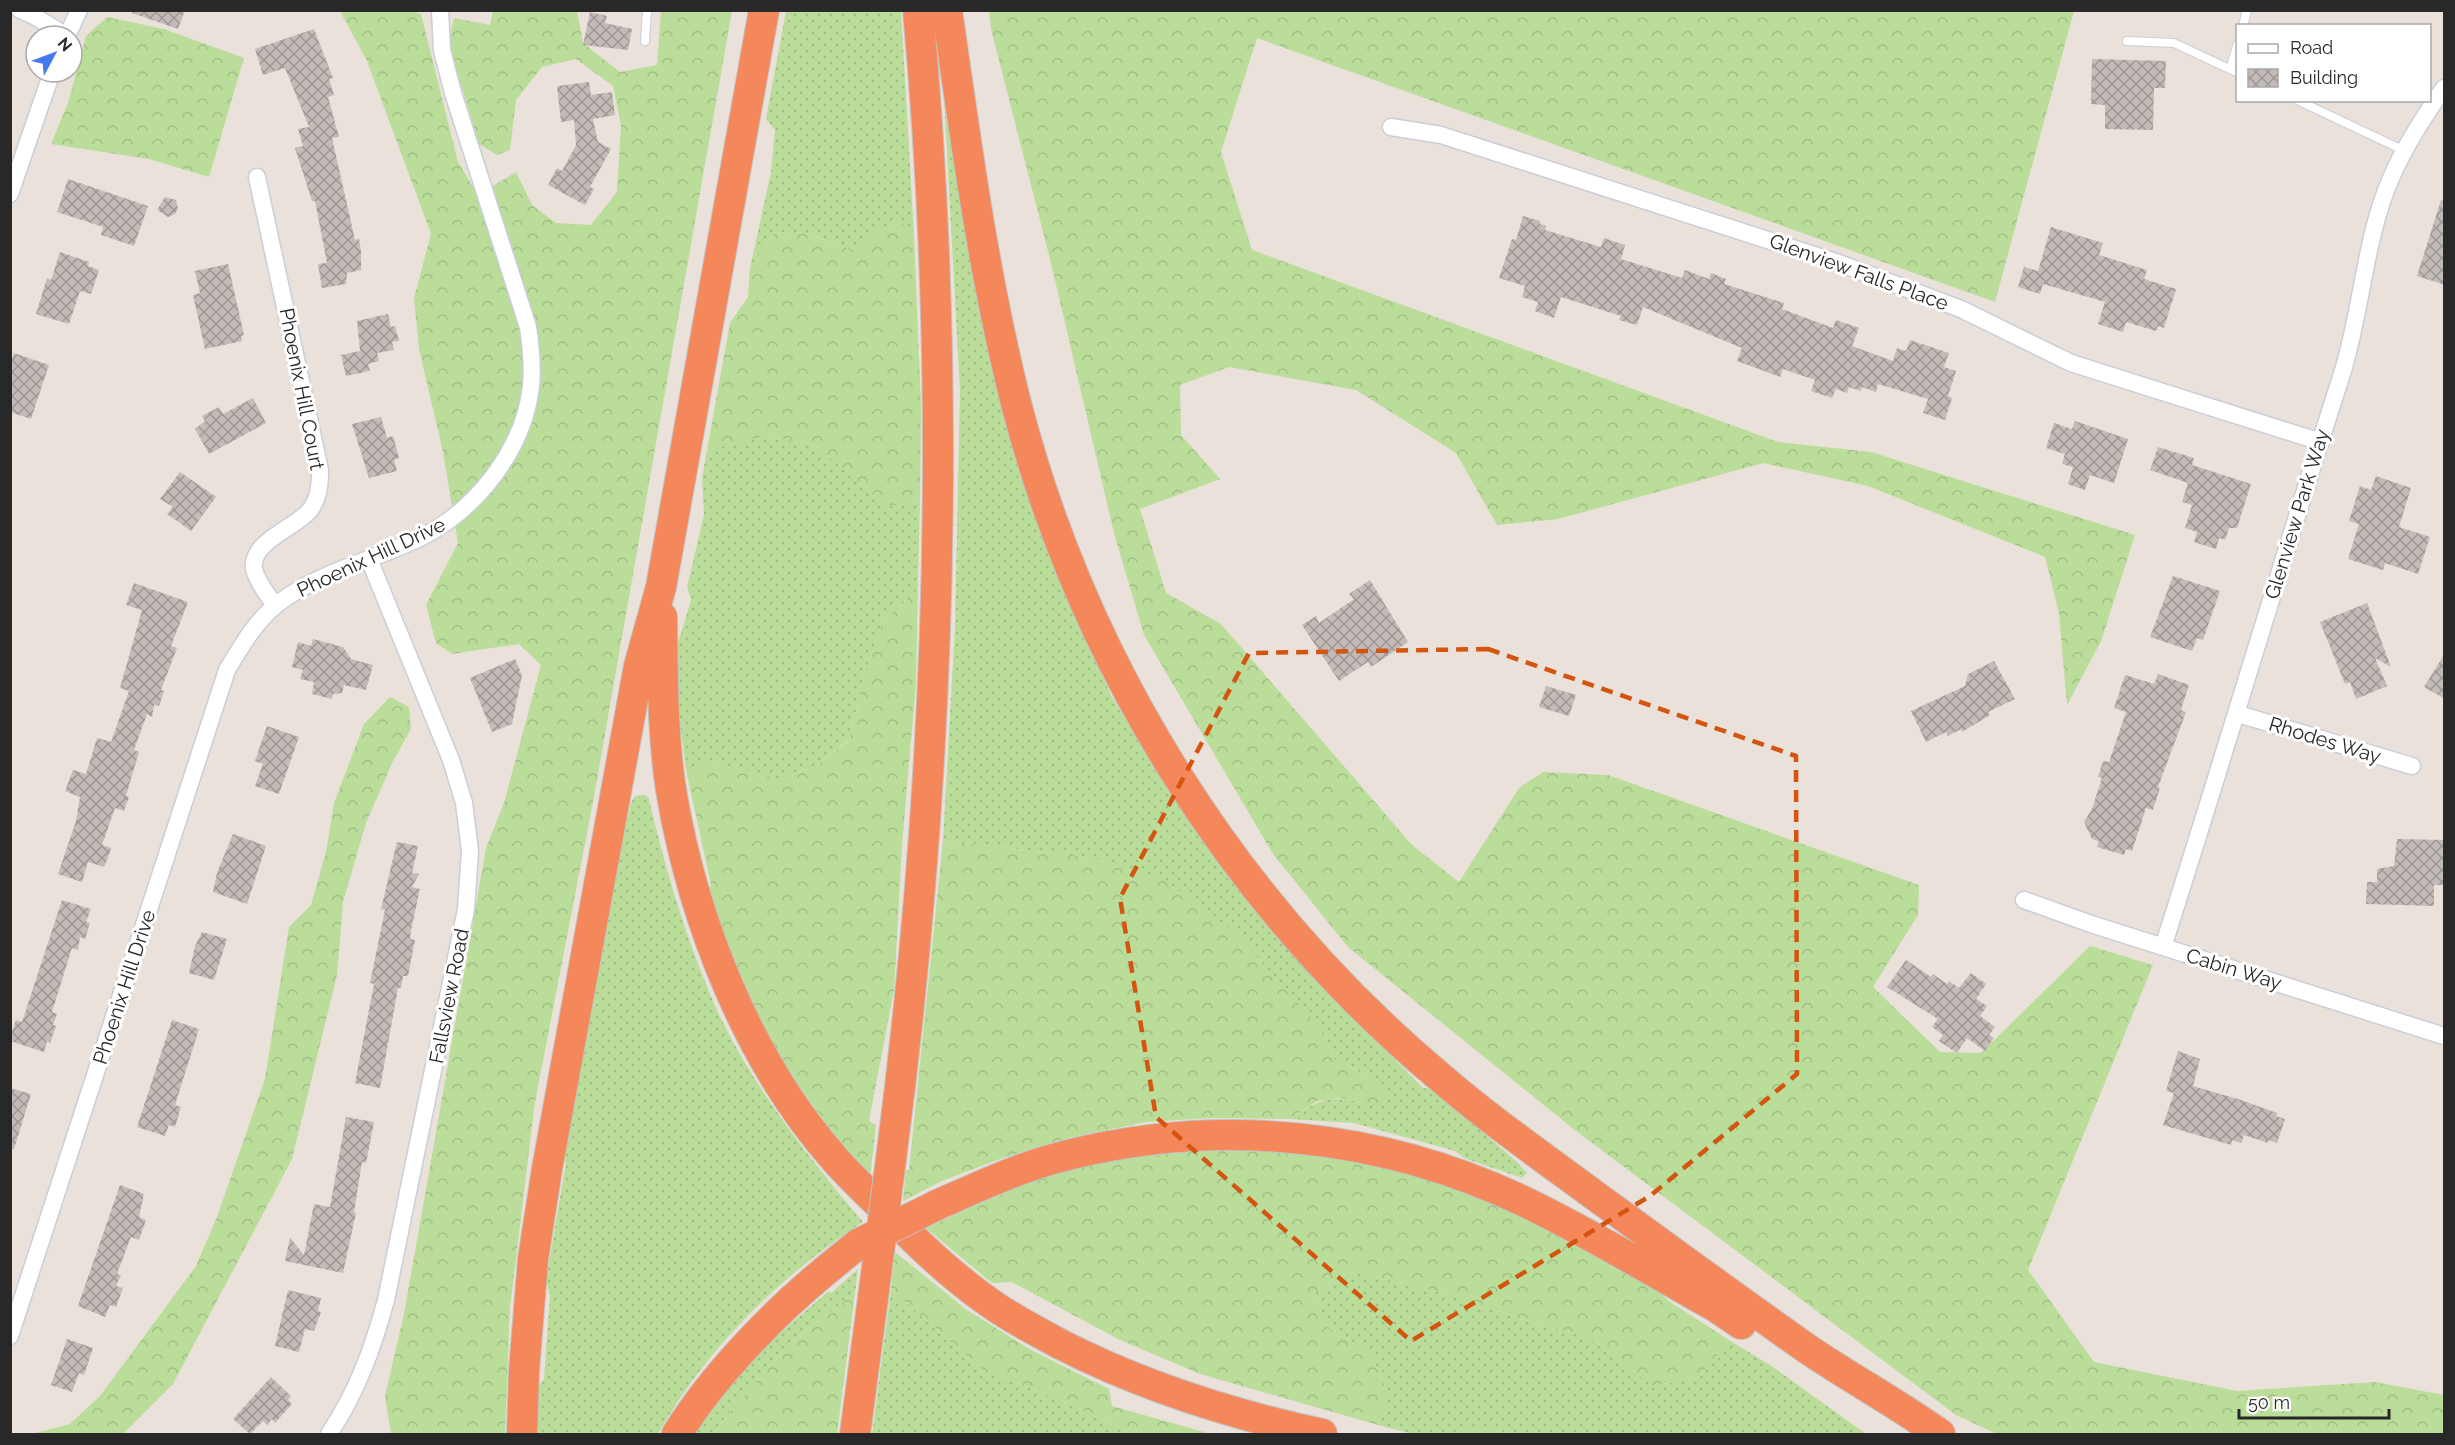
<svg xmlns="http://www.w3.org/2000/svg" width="2455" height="1445" viewBox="0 0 2455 1445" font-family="Raleway,sans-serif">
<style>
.grass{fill:url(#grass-dots)}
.forest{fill:url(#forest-crowns)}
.building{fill:url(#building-cross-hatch)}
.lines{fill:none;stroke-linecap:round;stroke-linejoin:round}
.service-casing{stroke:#c9ced9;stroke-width:10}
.minor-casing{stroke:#c9ced9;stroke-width:19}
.motorway-casing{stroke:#c3c3c3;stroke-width:32}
.service{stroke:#fff;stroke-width:8}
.minor{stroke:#fff;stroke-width:16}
.motorway{stroke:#f4885b;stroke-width:30}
.motorway-bridge-casing{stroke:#c3c3c3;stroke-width:32;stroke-linecap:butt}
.motorway-bridge{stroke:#f4885b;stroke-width:30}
.marked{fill:none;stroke:#d5540f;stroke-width:4.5;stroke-dasharray:12 8;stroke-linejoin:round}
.labels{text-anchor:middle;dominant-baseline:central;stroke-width:6;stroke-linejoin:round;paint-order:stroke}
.street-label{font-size:20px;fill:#282828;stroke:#fff}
</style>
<defs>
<pattern id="grass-dots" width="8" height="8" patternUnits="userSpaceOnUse" patternTransform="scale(1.5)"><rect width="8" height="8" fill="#badd9a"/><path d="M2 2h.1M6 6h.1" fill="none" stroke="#a0be85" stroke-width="1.8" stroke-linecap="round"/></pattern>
<pattern id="forest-crowns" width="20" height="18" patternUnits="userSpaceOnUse" patternTransform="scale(1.5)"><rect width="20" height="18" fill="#badd9a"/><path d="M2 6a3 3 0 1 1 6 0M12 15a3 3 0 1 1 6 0" fill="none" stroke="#a0be85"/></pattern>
<pattern id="building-cross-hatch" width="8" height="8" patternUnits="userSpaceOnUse" patternTransform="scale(1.5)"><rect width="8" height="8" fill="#c2bbb7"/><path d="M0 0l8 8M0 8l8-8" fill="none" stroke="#9e9895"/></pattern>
</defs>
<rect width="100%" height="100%" fill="#eae1da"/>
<path class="grass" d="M786,11H901L914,235L902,222L875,231L853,250L807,234L775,232L750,268L771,172L775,130L766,119Z
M944,98L947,101L1080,625L1111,695L1153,766L1239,889L1276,935L1329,993L1423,1088L1433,1089L1517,1162L1527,1173L1522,1178L1464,1158L1455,1151L1354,1123L1290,1119C1327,1094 1333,1096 1377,1106L1367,1076L1334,1059L1324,1033L1100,858L943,841L955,626L960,391Z
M766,436L816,446L886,505L901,506L920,498L918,589L883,621L864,676L849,740L815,766L780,779L711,762L686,770L679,716L678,643L691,600L687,587L704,515L702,478L707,450Z
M645,795L649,799C665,869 687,942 716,1008C752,1086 808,1157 863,1222C781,1275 706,1348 658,1434H534L536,1390L544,1379L550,1295L546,1280L566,1163L562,1155L607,910L631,803L635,796Z
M858,1269L855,1293L791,1342L725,1418L714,1434H692C729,1379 778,1333 829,1291L831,1293Z
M1354,1272L1452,1295L1542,1326L1585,1335L1653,1386L1699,1377L1729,1340L1770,1365L1866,1434H1520L1464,1427L1451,1434H1413L1378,1425L1389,1394L1370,1353L1325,1326L1315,1292Z
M891,1289L980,1368L1074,1406L1130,1434H872Z"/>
<path class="forest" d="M409,10L421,14L458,162L478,195L516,172L532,205L556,223L591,225L617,192L621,126L613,86L576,59L542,67L516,100L510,150L497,155L479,144L448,42L454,18L490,25L493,11H577L583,43L620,72L657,65L661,11H732L593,802L535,1102L510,1307L505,1434H391L385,1396L404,1314L486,848L504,803L541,665L519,644L452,654L436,643L426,605L458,543L443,452L419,349L414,298L431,234L367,61L340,11Z
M989,11H2074L1995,302L1257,38L1221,152L1252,250L1778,442L1871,452L2135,535L2101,641L2067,705L2059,613L2045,557L1868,486L1763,463L1558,519L1497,525L1456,453L1356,390L1229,367L1180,385L1181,435L1220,479L1140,509L1166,593L1221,624L1412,845L1459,882L1519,788L1543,772L1608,775L1919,885L1918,915L1873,987L1940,1052L1981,1053L2090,946L2153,965L2028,1270L2094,1362L2237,1391L2375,1382L2444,1395V1434H1997L1956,1415L1576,1131L1348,947L1273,854L1144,635L1114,533L1051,263L991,29Z
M107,17L164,29L244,58L209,177L149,159L51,144L68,103L86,36Z
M902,222L914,235L921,406L920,498L901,506L886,505L816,446L766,436L707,450L730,323L748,297L750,268L775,232L806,234L853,250L875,231Z
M918,589L916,683L902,845L894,990L869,1121L876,1125L870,1179C831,1133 795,1084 765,1030C741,986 724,938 707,891L711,885L686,770L711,762L780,779L815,766L849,741L864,676L883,621Z
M390,697L409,707L411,729L393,761L366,823L343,902L337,975L292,1159L173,1384L123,1434H32L70,1424L100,1396L196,1266L217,1217L265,1079L289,927L311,905L326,852L334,803L364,724Z
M943,841L1100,858L1166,881L1237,934L1324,1033L1334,1059L1367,1076L1386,1097L1377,1106L1340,1098L1317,1101L1290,1119L1210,1118L1146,1122L1068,1138L1000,1159L942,1181L903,1201L906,1170H909Z
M1201,1145L1306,1150L1430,1178L1497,1203L1650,1284L1670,1302L1729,1340L1699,1377L1653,1386L1585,1335L1542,1326L1452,1295L1354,1272L1315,1292L1325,1326L1370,1353L1389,1394L1378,1425L1200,1374L1118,1339L1012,1282L992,1283L926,1228L1019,1185L1069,1167Z
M895,1252L967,1310L1033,1351L1109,1389L1112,1406L1211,1434H1130L1074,1406L980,1368L891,1289Z
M855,1293L837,1434H714L725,1418L791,1342Z
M1464,1427L1520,1434H1451Z"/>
<path class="building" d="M132,10H185L178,29L132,13Z
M590,12L607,16L605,23L632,29L628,50L583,45Z
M314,29L333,78L329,79L334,95L328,97L339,137L332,138L355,240L359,239L361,251V270L347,273L346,284L322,288L318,264L327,263L315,201H312L295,148L303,146L298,129L309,127L285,68L263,75L255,49Z
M2092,59L2166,61L2165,88H2154L2153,130L2105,129V105L2091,104Z
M589,82L591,95L612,92L615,115L593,119L598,142L611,149L590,187L594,189L585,205L548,185L557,168L562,171L576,145L574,120L561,122L557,86Z
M68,179L148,206L134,246L101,235L103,227L57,212Z
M165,197L176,200L178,208L175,214L168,217L157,210Z
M2441,200L2445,201V285L2417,276Z
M1523,216L1540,221V224L1546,226L1545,230L1601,247L1604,238L1625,245L1621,259L1682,278L1685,270L1709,279L1711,273L1726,279L1724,284L1784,303L1782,309L1833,328L1836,320L1859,328L1852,346L1893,361L1897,348L1906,351L1910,340L1949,353L1944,367L1956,371L1948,396L1952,398L1945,420L1923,413L1928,399L1878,384L1876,392L1862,387L1861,391L1849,387L1847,393L1836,389L1832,398L1811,391L1815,380L1783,369L1780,377L1737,361L1742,348L1643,307L1637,325L1619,320L1621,316L1561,297L1554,318L1535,311L1538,302L1522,297L1525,286L1499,278L1512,239L1516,240Z
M2051,227L2103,243L2099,255L2147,270L2144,279L2176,289L2164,328L2158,326L2156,331L2126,322L2123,332L2098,324L2105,302L2043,284L2040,294L2018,287L2024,267L2038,271Z
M60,252L89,262L88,266L99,270L91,294L80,291L69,324L36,314L47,278L51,280Z
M228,264L244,335L241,336L242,341L205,349L193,295L200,293L195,271Z
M388,314L391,327L395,326L399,341L392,342L394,350L377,353L379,361L368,364L370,371L346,376L341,355L360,351L357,321Z
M14,353L49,365L31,419L10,412V364Z
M253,398L266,423L209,454L195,429L205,421L202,416L219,407L223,414Z
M381,417L387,438L393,436L399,458L394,460L397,471L369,478L352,424Z
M2075,421L2128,439L2114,483L2090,475L2085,490L2068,484L2073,467L2062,464L2065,454L2046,448L2054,423L2072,429Z
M2158,447L2194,458L2192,465L2251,484L2237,528H2229L2225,540L2219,538L2216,549L2194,542L2197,532L2185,528L2192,505L2182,502L2188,483L2150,470Z
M180,472L216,497L191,531L167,514L173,507L160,499Z
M2376,476L2411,488L2399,527L2430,537L2418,574L2385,563L2383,570L2348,559L2359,524L2349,521L2360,486L2371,490Z
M2173,576L2220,591L2203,640L2197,638L2192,651L2150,637Z
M1370,580L1408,642L1371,667L1368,662L1339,681L1302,625L1316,616L1319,623L1354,599L1349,594Z
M134,583L188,602L171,646L177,648L161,690L164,691L159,706L154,705L152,717L147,714L134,750L139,752L126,796L129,797L124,811L115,808L102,845L111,848L108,858L104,867L88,862L82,882L58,874L76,821L80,797L65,791L73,770L86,774L97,738L111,742L129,691L120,688L142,610L126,605Z
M2367,603L2391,667L2375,658L2387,686L2356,699L2350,682L2345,684L2320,622Z
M313,639L343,647L351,659L373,665L366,690L344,685L342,693L333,694L332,699L312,694L314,682L300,679L303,670L292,667L298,642L311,646Z
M2445,653V699L2424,687Z
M515,659L522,675L512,724L492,732L470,678Z
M1994,661L2015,699L1988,712L1990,715L1962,732L1961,729L1948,736L1946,732L1926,742L1911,711L1965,686L1968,674Z
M2158,674L2189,685L2181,710L2186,712L2158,787L2160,788L2153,810L2146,808L2132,851L2126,849L2124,855L2097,847L2099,841L2092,839L2084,822L2092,809L2102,778L2098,777L2103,761L2109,762L2126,712L2114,708L2125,675L2154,684Z
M1546,686L1576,695L1569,716L1539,707Z
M267,726L299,737L279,794L255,786L263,764L255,761Z
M233,834L266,846L247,904L213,892L217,873Z
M2397,839L2445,840V885H2434V906L2366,904L2367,882H2377V869L2394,866Z
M397,842L418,846L412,873L419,874L412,887L420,889L411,930L410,939L415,940L408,976H403L401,988H398L380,1088L355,1083L374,984L370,983L385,910L381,909Z
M62,900L91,909L86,922L90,923L85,939L80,937L78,950L72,948L52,1012L57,1014L53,1025L56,1026L50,1043L47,1041L44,1052L10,1041V1037L16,1020L22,1022Z
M202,932L227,939L214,980L189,973L195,946Z
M1906,960L1931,977L1933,974L1947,984L1949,981L1959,988L1971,973L1986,984L1976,999L1987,1006L1980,1016L1995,1027L1989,1035L1994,1038L1985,1051L1967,1038L1957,1053L1939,1041L1943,1035L1932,1027L1938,1019L1887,987Z
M172,1020L199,1029L175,1105L181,1107L175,1127L169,1125L165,1136L137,1127Z
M2178,1051L2200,1059L2193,1086L2241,1100L2277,1113L2276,1116L2285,1119L2277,1143L2268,1140V1143L2244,1135L2241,1143L2232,1140L2231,1145L2163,1125L2174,1093L2166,1091Z
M10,1088L31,1094L14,1149H10Z
M346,1117L374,1122L366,1163L362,1162L354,1212L356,1213L343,1273L285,1261L290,1238L304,1255L314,1204L330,1207Z
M120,1185L144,1194L139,1217L146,1220L139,1240L131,1237L117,1274L121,1275L116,1286L123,1288L116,1307L110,1305L105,1317L78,1306Z
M288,1290L321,1298L318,1311L321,1312L314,1331L305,1329L299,1352L275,1346Z
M67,1339L93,1348L84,1375L79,1373L72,1392L51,1385Z
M271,1377L291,1396L288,1400L292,1404L275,1423L272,1419L267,1425L263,1421L250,1434L233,1419Z"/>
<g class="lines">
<defs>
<path id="service" d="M2243,26L2247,10
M645,41L647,10
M2127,41L2174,43L2238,73
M2230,69L2238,43
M2297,100L2405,151"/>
<path id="minor" d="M20,10L34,16L67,36
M67,36L79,10
M1391,127L1441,135L1836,262L1961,309L2071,363L2318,441
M257,177L320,470C320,485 319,498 310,510C296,528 250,541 254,569C257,582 268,595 275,606
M10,194L52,72
M2238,714L2412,766
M2024,900L2091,924L2444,1036
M2163,947C2224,757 2280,566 2341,377C2362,312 2364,240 2391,178C2405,146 2424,116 2444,88
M10,1336L227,670C243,643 259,615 287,597C327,570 376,559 420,538C476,510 524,450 531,386C533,366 531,347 528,327L453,93L442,50L440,10
M329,1434C357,1392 373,1348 386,1300L466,909L470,851L464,803L451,760L369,559"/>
<path id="motorway" d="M947,10C966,143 984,278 1017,407C1085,667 1235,906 1441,1078C1492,1122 1547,1160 1601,1200C1670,1250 1739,1301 1809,1350C1852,1379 1898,1404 1940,1434
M662,617C663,676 662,737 672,796C694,922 748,1060 833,1157C848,1175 866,1191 882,1207C916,1242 950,1275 990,1303C1012,1319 1037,1331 1060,1344C1144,1387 1230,1414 1322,1434
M891,1159C941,777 953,394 918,10
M937,1205C978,1187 1020,1167 1064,1156C1218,1117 1381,1133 1525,1202C1590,1233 1653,1272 1716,1307L1741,1324
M522,1434L524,1371L533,1259L547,1169L639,666L661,587L764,10
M677,1434C714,1375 772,1315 825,1271
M855,1434L873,1298"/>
</defs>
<use href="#service" class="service-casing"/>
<use href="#minor" class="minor-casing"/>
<use href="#motorway" class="motorway-casing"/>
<use href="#service" class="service"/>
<use href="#minor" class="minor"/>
<use href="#motorway" class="motorway"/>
<defs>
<path id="motorway-bridge" d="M825,1271L858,1244L937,1205
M873,1298L891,1159"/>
</defs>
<use href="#motorway-bridge" class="motorway-bridge-casing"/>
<use href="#motorway-bridge" class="motorway-bridge"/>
</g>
<path class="marked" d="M1488,649L1796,756L1797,1074L1650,1196L1411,1341L1156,1117L1120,898L1249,653Z"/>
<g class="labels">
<g class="street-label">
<text transform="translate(1859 272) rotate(20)">Glenview Falls Place</text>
<text transform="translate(302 389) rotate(79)">Phoenix Hill Court</text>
<text transform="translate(2297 514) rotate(-73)">Glenview Park Way</text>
<text transform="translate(371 557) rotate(-25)">Phoenix Hill Drive</text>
<text transform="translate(2325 740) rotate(17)">Rhodes Way</text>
<text transform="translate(2234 969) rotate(17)">Cabin Way</text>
<text transform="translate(124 987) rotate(-72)">Phoenix Hill Drive</text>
<text transform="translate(449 996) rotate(-79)">Fallsview Road</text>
</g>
</g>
<rect width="2455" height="1445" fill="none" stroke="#282828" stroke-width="24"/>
<rect x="2236" y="24" width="195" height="78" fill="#ffffff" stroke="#a9a9a9" stroke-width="1.5"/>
<rect x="2248" y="44" width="30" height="9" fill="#ffffff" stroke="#a9a9a9" stroke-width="1.5"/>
<text x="2290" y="54" font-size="18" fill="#282828">Road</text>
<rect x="2248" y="69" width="30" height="18" fill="url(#building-cross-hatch)" stroke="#a9a9a9" stroke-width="1.5"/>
<text x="2290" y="84" font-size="18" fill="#282828">Building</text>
<g transform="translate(54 54) rotate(49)"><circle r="28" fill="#ffffff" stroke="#a9a9a9" stroke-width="1.5"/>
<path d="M0-4.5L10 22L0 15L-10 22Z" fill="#437bee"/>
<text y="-9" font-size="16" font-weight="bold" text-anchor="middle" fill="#282828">N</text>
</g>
<path d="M2239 1409v9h150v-9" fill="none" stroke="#282828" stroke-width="3"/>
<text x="2248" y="1409" font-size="18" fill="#282828" stroke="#ffffff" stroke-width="4.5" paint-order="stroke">50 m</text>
</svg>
